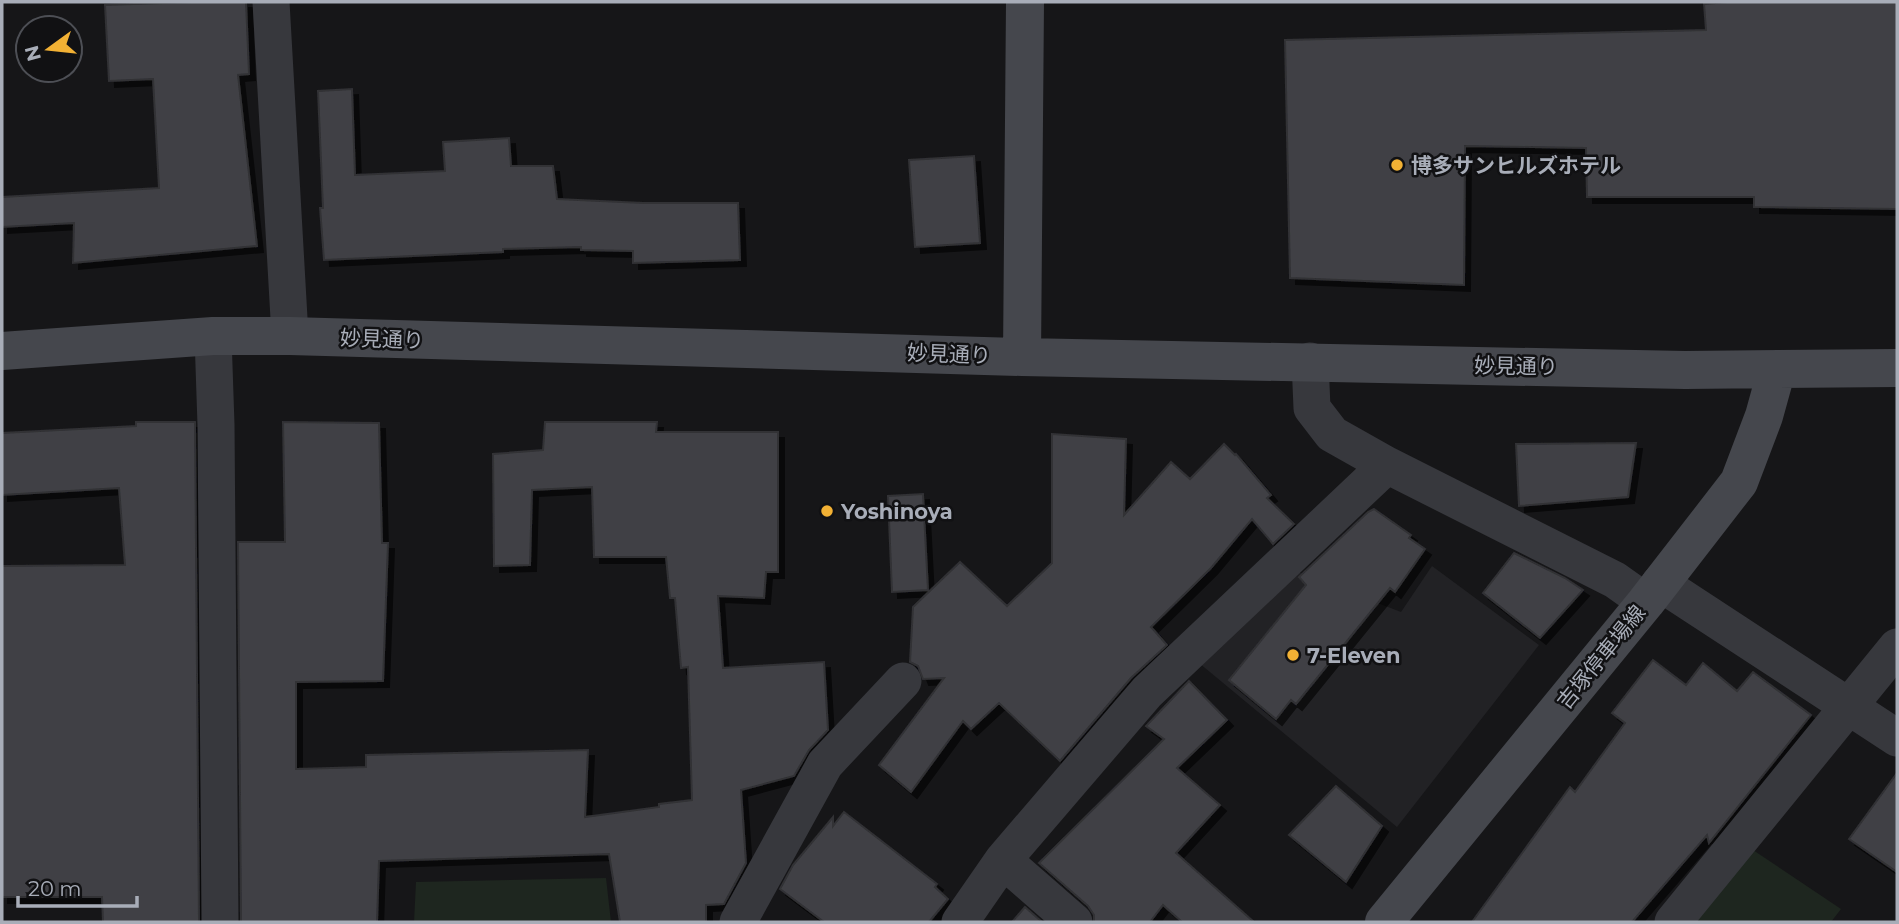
<svg xmlns="http://www.w3.org/2000/svg" width="1899" height="924" viewBox="0 0 1899 924" font-family="Montserrat,'Noto Sans JP',sans-serif">
<style>
.built{fill:#222225}
.green{fill:#1e261f}
.building{fill:#404145;stroke:#303034;stroke-width:2;filter:url(#shadow)}
.lines{fill:none;stroke-linecap:round;stroke-linejoin:round}
.street{stroke:#37383d;stroke-width:37}
.secondary{stroke:#45474d;stroke-width:38}
.poi-dot{fill:#f2b134;stroke:#111113;stroke-width:2.5}
.labels{text-anchor:middle;dominant-baseline:central;stroke-width:5;stroke-linejoin:round;paint-order:stroke}
.poi-label{font-size:21px;font-weight:bold;fill:#a8adb8;stroke:#111113;text-anchor:start}
.street-label{font-size:21px;fill:#a8adb8;stroke:#111113}
</style>
<defs>
<filter id="shadow"><feDropShadow dx="6" dy="6" stdDeviation="0" flood-color="#0009"/></filter>
</defs>
<rect width="100%" height="100%" fill="#161618"/>
<path class="built" d="M1432,566L1539,645L1397,827L1193,658L1290,569L1401,612Z"/>
<path class="green" d="M1750,848L1841,909L1831,922H1690Z
M606,878L611,922H414L416,882Z"/>
<path class="building" d="M192,2H246L249,74L238,75L257,246L73,263L74,223L2,227V197L159,188L153,79L109,81L105,5Z
M1727,2H1897V209L1754,207V197H1587L1586,148L1465,146L1464,285L1290,278L1285,40L1706,30L1704,4Z
M352,89L355,175L445,171L443,142L509,138L511,166H553L557,199L644,203H738L740,260L633,263V251L581,250V247L503,249V252L324,260L320,208H323L318,91Z
M974,156L980,243L915,247L909,160Z
M136,422H195L199,922H103L102,897H2V566L125,565L119,488L2,495V433L136,426Z
M283,422L379,423L382,543H388L383,681L296,682V769L366,767V755L588,750L585,817L659,807V804L692,800L688,667L681,668L675,598H670L666,557H594L592,487L532,490L530,565L494,566L493,454L543,450L545,422H657L656,432H778V572H766L764,598L718,596L723,668L824,662L828,730L809,750L794,776L741,790L746,863L724,904L706,905V922H620L609,854L379,861L377,922H241L238,542H285Z
M1052,434L1126,439L1124,515L1171,462L1190,479L1224,444L1235,455L1236,454L1271,495L1267,498L1294,524L1273,544L1252,519L1211,568L1151,627L1167,645L1131,678L1060,761L999,703L971,729L963,721L911,792L879,765L944,678L923,679L918,666L910,662L913,607L960,562L1007,606L1052,563Z
M1636,443L1628,497L1519,506L1516,444Z
M923,494L928,590L892,592L888,496Z
M1374,509L1411,535L1409,538L1425,549L1395,592L1390,588L1296,704L1291,700L1276,719L1229,680L1306,585L1299,577L1368,512Z
M1514,553L1565,578L1583,590L1540,638L1483,593Z
M1653,660L1686,685L1703,663L1737,691L1753,672L1811,715L1709,843L1707,835L1632,922H1472L1570,787L1575,792L1625,723L1612,713Z
M1189,681L1227,720L1177,768L1220,805L1176,853L1254,922H1182L1163,905L1150,922H1094V915L1088,906L1039,863L1164,739L1146,726Z
M1897,773V872L1849,839Z
M1336,786L1382,826L1346,882L1289,835Z
M844,812L937,884L935,887L948,899L929,922H824L780,889L793,865L833,817V826Z
M1025,907L1042,922H1012Z"/>
<g class="lines">
<path class="street" d="M271,2L290,336
M213,336L216,425L220,922
M1387,465L1615,580L1646,602
M1660,583L1897,738
M1003,860L1147,692L1387,465L1332,434L1312,408L1310,361
M738,922L825,764L903,681
M960,922L1003,860L1074,922
M1673,922L1897,647"/>
<path class="secondary" d="M2,351L213,336H290L1022,357L1685,370L1897,368
M1022,357L1025,2
M1384,922L1646,602L1739,482L1764,416L1777,369"/>
</g>
<g class="poi-dot">
<circle cx="1397" cy="165" r="7"/>
<circle cx="827" cy="511" r="7"/>
<circle cx="1293" cy="655" r="7"/>
</g>
<g class="labels">
<g class="poi-label">
<text x="1411" y="165">博多サンヒルズホテル</text>
<text x="841" y="511">Yoshinoya</text>
<text x="1307" y="655">7-Eleven</text>
</g>
<g class="street-label">
<text transform="translate(382 339) rotate(2)">妙見通り</text>
<text transform="translate(949 354) rotate(2)">妙見通り</text>
<text transform="translate(1516 366) rotate(1)">妙見通り</text>
<text transform="translate(1601 657) rotate(-51)">吉塚停車場線</text>
</g>
</g>
<rect width="1899" height="924" fill="none" stroke="#a8adb8" stroke-width="7"/>
<g transform="translate(49 49) rotate(255)"><circle r="33" fill="#111113" stroke="#4d4f55" stroke-width="2"/>
<path d="M0-5L12 26L0 18L-12 26Z" fill="#f2b134"/>
<text y="-10" font-size="19" font-weight="bold" text-anchor="middle" fill="#a8adb8">N</text>
</g>
<path d="M18 896v10h119v-10" fill="none" stroke="#a8adb8" stroke-width="3.5"/>
<text x="28" y="896" font-size="21" fill="#a8adb8" stroke="#111113" stroke-width="5" paint-order="stroke">20 m</text>
</svg>
